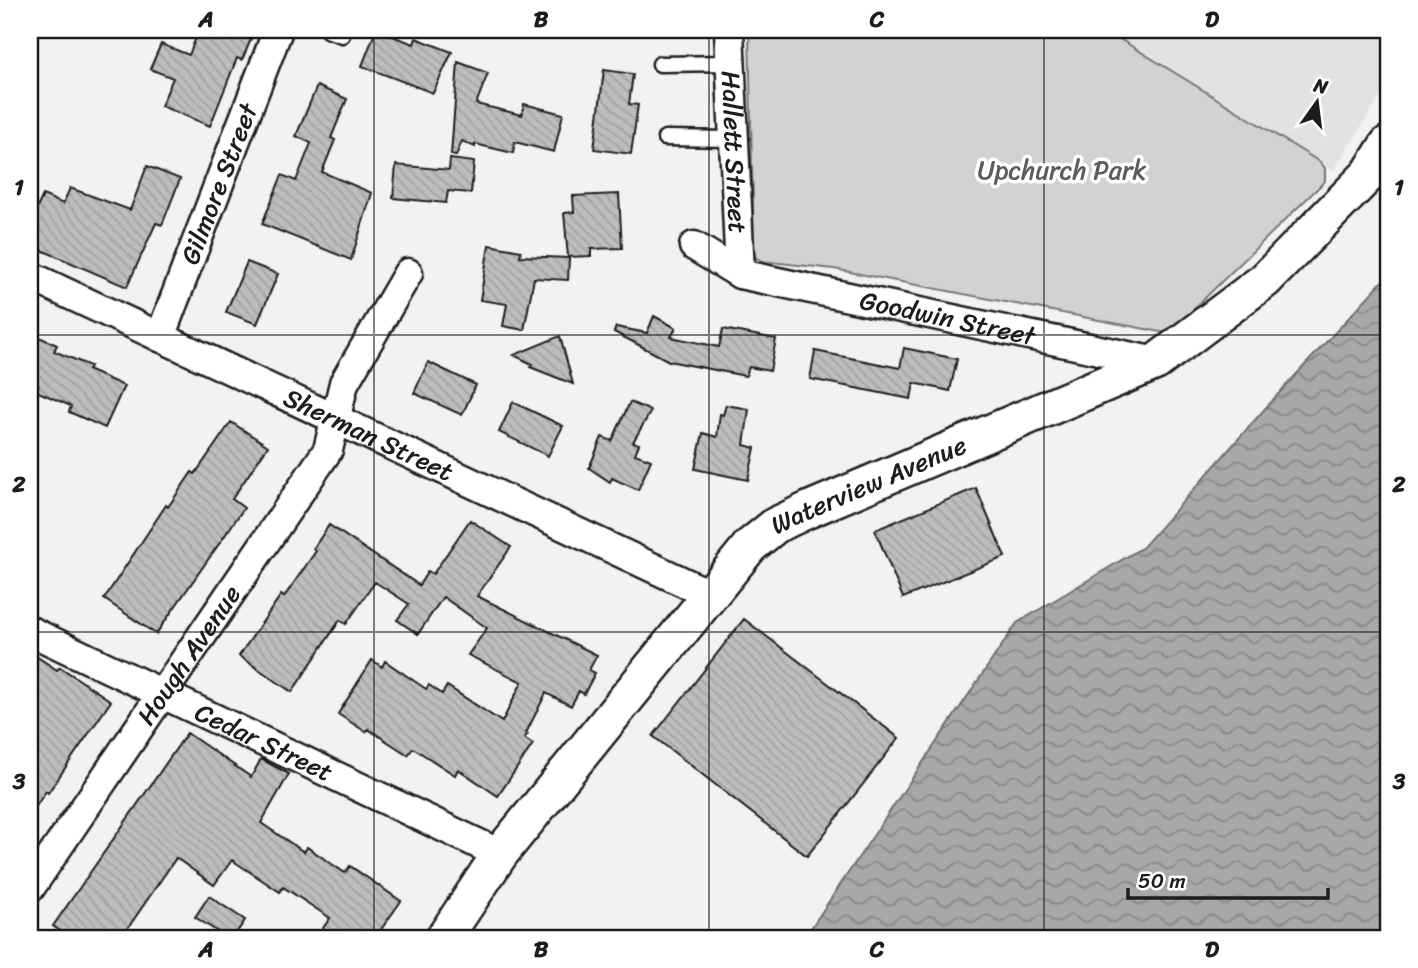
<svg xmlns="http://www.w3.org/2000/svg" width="1418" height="968" viewBox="0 0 1418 968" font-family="Sriracha,sans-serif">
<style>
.built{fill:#e2e2e2}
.green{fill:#d2d2d2;stroke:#777;stroke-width:2}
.water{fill:url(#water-waves);stroke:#707070;stroke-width:2}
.building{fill:url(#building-back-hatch);stroke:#1c1c1c;stroke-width:2}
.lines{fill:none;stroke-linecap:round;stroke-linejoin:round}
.service-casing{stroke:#1c1c1c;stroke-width:19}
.minor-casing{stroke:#1c1c1c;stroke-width:33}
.tertiary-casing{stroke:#1c1c1c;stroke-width:40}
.service{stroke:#fff;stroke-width:14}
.minor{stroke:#fff;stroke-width:28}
.tertiary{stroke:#fff;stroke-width:35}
.grid{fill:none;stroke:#1c1c1c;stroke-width:2;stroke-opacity:0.55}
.labels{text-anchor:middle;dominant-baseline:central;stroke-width:7;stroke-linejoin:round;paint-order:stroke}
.street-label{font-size:26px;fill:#1c1c1c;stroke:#fff}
.park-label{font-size:26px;fill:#5c5c5c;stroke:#fff}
.neatline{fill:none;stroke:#1c1c1c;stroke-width:2.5}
.grid-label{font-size:23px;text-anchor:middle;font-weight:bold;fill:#1c1c1c}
</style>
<defs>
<pattern id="water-waves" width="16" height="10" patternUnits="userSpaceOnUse" patternTransform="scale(1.75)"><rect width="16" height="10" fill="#a8a8a8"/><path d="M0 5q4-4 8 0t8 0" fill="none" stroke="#888"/></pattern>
<pattern id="building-back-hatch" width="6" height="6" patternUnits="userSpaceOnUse" patternTransform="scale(1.75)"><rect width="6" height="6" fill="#bdbdbd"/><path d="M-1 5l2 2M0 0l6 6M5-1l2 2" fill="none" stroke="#a2a2a2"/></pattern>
</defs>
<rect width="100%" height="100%" fill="#f2f2f2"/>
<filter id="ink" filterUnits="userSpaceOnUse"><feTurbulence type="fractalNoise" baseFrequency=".0143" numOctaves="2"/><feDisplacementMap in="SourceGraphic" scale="14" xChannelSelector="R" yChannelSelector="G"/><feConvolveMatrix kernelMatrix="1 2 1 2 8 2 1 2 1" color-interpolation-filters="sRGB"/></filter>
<g filter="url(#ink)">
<path class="built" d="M1105,30H1388V85L1333,171Z"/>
<path class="green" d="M749,30H1105L1320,162L1325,168V181L1171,331L1166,333L834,269L762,261L756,258L754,254Z"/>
<path class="water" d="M1388,275V924L1377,938H796L811,928L1017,623L1143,547L1270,403Z"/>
<path class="building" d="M199,30H255L242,60L237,58L210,126L161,106L173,78L150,69L161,44L189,55Z
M376,30L414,44L416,38L452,52L433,93L362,66Z
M458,62L488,73L476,104L522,115L524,104L563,114L554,152L515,142L513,153L475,144V147L462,141L456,156L451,155Z
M604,70L633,74L629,104L638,105L631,154L594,149Z
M317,86L347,99L331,138L335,140L322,172L372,193L351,260L262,224L282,175L296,181L311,143L296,136Z
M450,159L474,162L471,193L448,191L446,203L393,198L396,165L449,170Z
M147,166L180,179L162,225L156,223L127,287L30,245V205L37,208L43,195L63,204L70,188L130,210Z
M619,194L622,248L591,249V256L568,257L564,213L574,212L573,196Z
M489,245L521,251L520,256L569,258L568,280L534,278L524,330L503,326L507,304L480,300Z
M247,262L278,274L257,324L226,312Z
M654,316L676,328L671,337L719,347L723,329L776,339L770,371L749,367L746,376L669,361L614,332L616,327L647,333Z
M30,333L57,345L54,351L90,366L88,370L124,386L105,428L69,412L71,406L36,391L38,386L30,383Z
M560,336L573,384L530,367L532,364L514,355Z
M904,348L957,359L950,391L914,383L911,399L810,379L815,351L900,368Z
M428,362L476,385L462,415L414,393Z
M513,402L563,426L548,456L499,432Z
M630,402L651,411L633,442L639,444L635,454L651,460L638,490L612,478L610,482L589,468L602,437L612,441Z
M726,405L749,409L744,445L755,448L748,480L695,469L703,433L717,437L720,414L723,415Z
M231,422L268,446L232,499L244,508L156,634L104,599L166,505L168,507L192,472L195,474Z
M976,488L1005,557L903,598L875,530Z
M470,520L511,547L477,596L597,655L589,670L595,673L584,694L579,691L571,706L546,693L526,733L528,734L524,738L533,744L498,796L458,769L455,775L413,748L408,755L368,729L366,732L338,714L372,660L382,667L385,661L426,689L429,685L442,694L447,686L502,722L522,682L468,655L487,628L443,597L418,634L397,620L409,604L375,582L346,624L340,620L292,692L239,656L281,595L284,597L316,551L313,549L329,525L419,585L428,571L433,574Z
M744,619L899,738L807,856L653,736Z
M30,652L57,670L60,667L111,701L48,793L46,791L30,815Z
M187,733L251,777L261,759L289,774L261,823L304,852L307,847L345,873L350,866L401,901L375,938H316L330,918L283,887L280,892L232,860L214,885L176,858L121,938H70L53,926Z
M209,896L245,920L233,938H227L195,917Z"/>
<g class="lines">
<defs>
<path id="service" d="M327,30L342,35
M660,64L731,63
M665,138L733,139"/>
<g id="minor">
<path id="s1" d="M729,30L740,274"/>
<path id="s2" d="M694,246L740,274L1156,362"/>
<path id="s3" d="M30,276L709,594"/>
<path id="s4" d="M160,337L278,30"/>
<path id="s5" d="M30,631L500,854"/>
<path id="s6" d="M30,888L328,450L344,383L408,273"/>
</g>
<g id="tertiary">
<path id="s7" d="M444,938L500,854L750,546L776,525L808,510L1156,362L1265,280L1369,174L1388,144"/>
</g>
</defs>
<use href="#service" class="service-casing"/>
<use href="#minor" class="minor-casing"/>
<use href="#tertiary" class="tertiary-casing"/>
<use href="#service" class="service"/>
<use href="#minor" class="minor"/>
<use href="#tertiary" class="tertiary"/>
</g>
</g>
<path class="grid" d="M374,30V938M709,30V938M1044,30V938M30,335H1388M30,632H1388"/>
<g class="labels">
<g class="street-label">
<text stroke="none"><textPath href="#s1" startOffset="122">Hallett Street</textPath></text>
<text stroke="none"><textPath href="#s4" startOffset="164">Gilmore Street</textPath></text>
<text stroke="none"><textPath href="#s2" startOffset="266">Goodwin Street</textPath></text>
<text stroke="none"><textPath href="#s3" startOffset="374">Sherman Street</textPath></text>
<text stroke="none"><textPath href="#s7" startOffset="632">Waterview Avenue</textPath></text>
<text stroke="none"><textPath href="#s6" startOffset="282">Hough Avenue</textPath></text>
<text stroke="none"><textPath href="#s5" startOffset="259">Cedar Street</textPath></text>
</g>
<g class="park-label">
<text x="1062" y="170">Upchurch Park</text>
</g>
</g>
<rect width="1418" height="968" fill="none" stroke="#fff" stroke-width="77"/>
<g transform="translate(1317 102) rotate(14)" stroke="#ffffff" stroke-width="5" paint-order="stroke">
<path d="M0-5L12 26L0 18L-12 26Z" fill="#1c1c1c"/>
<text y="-10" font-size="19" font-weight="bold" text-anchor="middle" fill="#1c1c1c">N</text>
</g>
<path d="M1128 888v10h200v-10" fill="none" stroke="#1c1c1c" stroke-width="3.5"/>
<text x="1138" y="888" font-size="21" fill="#1c1c1c" stroke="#ffffff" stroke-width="5" paint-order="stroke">50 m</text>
<rect x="38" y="38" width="1342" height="892" class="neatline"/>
<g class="grid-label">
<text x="206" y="27">A</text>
<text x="541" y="27">B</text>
<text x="877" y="27">C</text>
<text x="1212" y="27">D</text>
<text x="19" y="195">1</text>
<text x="1399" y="195">1</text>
<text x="19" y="492">2</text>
<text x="1399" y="492">2</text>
<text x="19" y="789">3</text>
<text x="1399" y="789">3</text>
<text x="206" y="957">A</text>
<text x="541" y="957">B</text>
<text x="877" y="957">C</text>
<text x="1212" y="957">D</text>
</g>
</svg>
